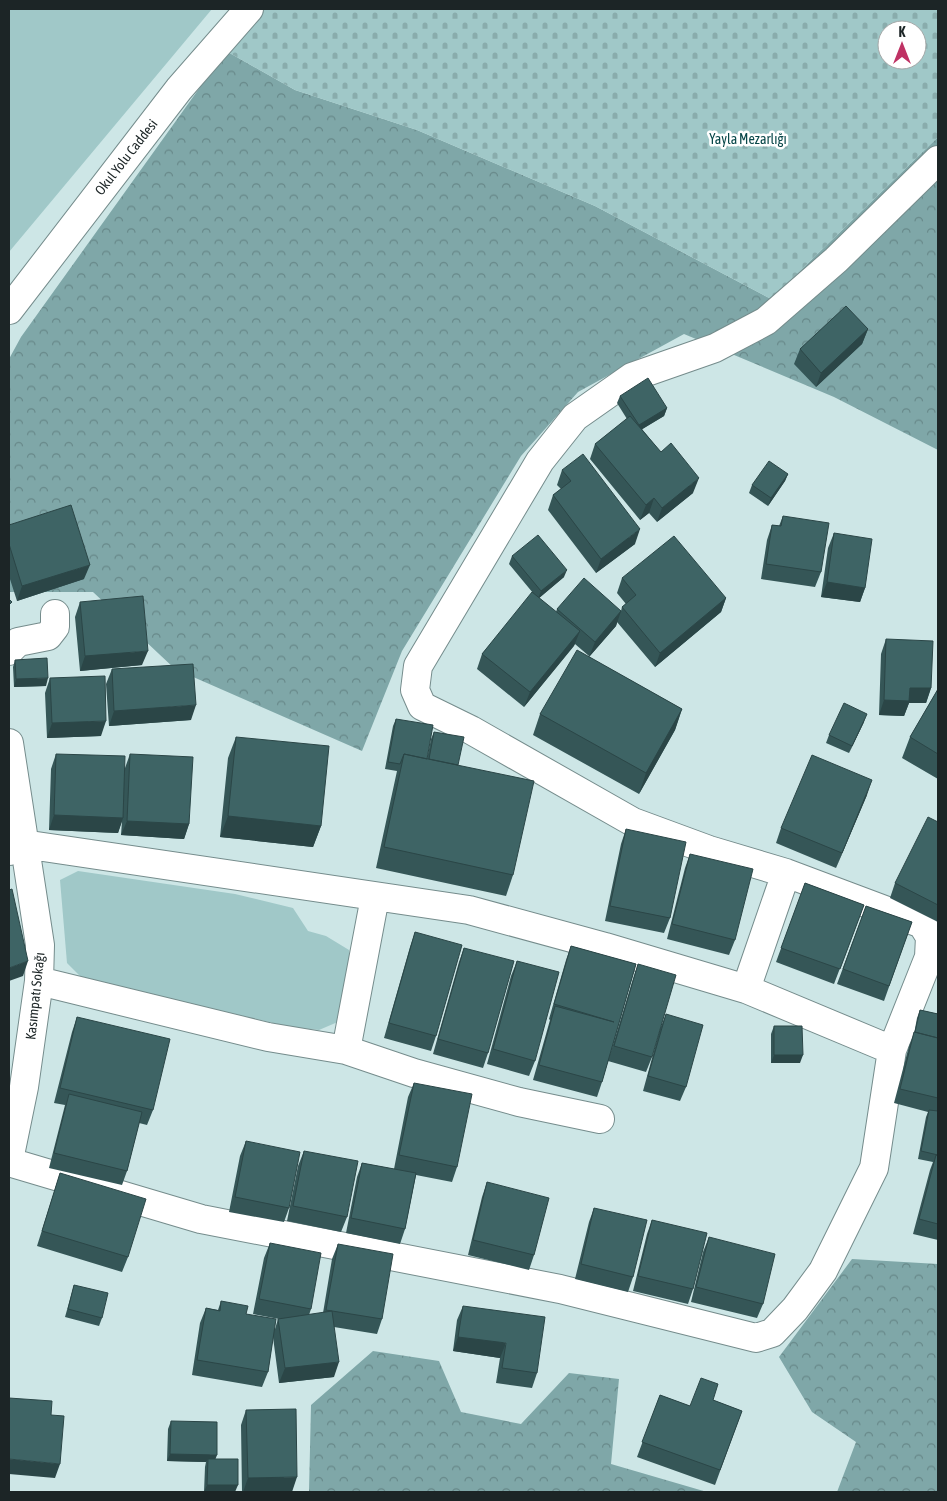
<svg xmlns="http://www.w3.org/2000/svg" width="947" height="1501" viewBox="0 0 947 1501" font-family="'Asap Condensed',sans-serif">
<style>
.grass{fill:#a0c8c8}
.forest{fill:url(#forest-crowns)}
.cemetery{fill:url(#cemetery-stones);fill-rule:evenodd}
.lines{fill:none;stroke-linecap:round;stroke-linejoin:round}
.street-casing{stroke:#758c8c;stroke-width:30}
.street{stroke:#fff;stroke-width:28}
.wall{fill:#355657}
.shaded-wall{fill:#2b4647}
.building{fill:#3e6465;stroke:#2b4647}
.labels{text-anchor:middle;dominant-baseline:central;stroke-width:5;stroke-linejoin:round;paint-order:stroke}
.park-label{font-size:14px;fill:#084749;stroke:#fff}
.street-label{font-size:14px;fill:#1c2526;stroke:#fff}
</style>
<defs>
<pattern id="forest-crowns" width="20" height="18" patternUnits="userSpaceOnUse" patternTransform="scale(1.25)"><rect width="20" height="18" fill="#7fa7a8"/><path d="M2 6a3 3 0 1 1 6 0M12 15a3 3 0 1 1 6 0" fill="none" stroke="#678889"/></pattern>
<pattern id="cemetery-stones" width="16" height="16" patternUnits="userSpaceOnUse" patternTransform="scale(1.25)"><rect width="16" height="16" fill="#a0c8c8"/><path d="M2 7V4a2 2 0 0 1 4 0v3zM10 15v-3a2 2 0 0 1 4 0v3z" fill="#89acac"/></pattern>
</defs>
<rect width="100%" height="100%" fill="#cde6e6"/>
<path class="grass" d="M9,9H212L9,252Z
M78,871L235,894L293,908L308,931L326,936L349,950L350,971L340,1021L319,1030L290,1027L82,978L67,963L60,880Z"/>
<path class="forest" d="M226,51L295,90L417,130L595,206L771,299L938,137V450L834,397L684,334L578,392L521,456L402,651L362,751L175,669L93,592H9V359L21,337Z
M852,1259L938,1264V1492H837L856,1442L812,1412L779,1357Z
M373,1351L439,1361L461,1412L521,1424L569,1373L619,1379L611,1464L707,1492H309L311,1405Z"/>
<path class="cemetery" d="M261,9H938V137L771,299L595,206L417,130L295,90L226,51ZM887,30H917V60H887Z"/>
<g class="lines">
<defs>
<path id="street" d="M9,310L179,89L249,9
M9,651L18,642L48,636L55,627V614
M9,743L40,945L39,981L24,1087L9,1160
M9,851L23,844L469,910L605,947L746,989L892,1050L874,1168L823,1271L795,1309L772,1333L756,1338L560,1289L201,1219L9,1162
M786,873L922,924L930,937L929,957L892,1050
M39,981L268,1037L346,1050L414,1073L519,1102L600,1119
M746,989L786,873L709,850L633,822L471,730L422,706L415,690L418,666L540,461L575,417L632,377L715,348L766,321L836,260L938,160
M346,1050L375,897"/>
</defs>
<use href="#street" class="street-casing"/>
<use href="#street" class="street"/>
</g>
<path class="wall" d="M868,329L862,344L816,387L794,364L800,349Z
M620,396L667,408L664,416L642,429L693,493L657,522L649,513L640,520L590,459L595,444L627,419L617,403Z
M562,470L635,544L596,573L548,510L553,495L561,489L557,485Z
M788,474L785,481L768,506L749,493L752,485Z
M783,516L821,572L815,587L761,579L767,540L772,525L779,526Z
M9,525L84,579L17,601L9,576Z
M834,533L865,588L860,602L821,597L828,548Z
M512,556L564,577L539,598L556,612L557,609L621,611L622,607L626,604L617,593L622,578L726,598L721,612L655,667L617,622L616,626L589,657L682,709L675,730L639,794L533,735L540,714L589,656L575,644L524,707L477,669L482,654L533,593L509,564Z
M80,602L142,665L80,671L75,617Z
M886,639L931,688L926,703H909L904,716L879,715L881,654Z
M15,660L46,686L14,687L13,667Z
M112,669L191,720L109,726L106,684Z
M50,678L101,736L47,738L45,693Z
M938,689V779L902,758L910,737Z
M396,719L427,759L431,739L434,732L458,765L513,875L506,896L376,868L397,771L385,769L393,726Z
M864,722L849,753L826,743L829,735Z
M236,737L321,826L313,847L220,837L228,758Z
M56,754L125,768L130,754L189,824L184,839L121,835L122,821L118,833L49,830L51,769Z
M867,795L836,868L776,843L781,828Z
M938,822V922L890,898L895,883Z
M626,829L670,918L664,933L605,921L621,844Z
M690,854L735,940L729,955L667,939L685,868Z
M805,883L864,905L834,984L776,962Z
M866,906L912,922L884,1001L837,984Z
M415,932L436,1036L431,1051L384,1038L410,947Z
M571,946L636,964L602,1082L597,1097L533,1080L550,1020L549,1019L566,960Z
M464,948L488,1053L483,1068L433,1054L459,962Z
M517,961L535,1061L529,1076L487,1064L511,976Z
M638,964L652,1057L646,1072L608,1061L633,979Z
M920,1010L938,1014V1240L913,1234L930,1170L933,1162L918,1159L926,1117L928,1112L894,1103L909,1046L914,1034L917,1018Z
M666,1014L686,1087L680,1101L643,1091L660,1029Z
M77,1017L153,1110L147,1125L139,1123L127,1171L122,1185L49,1168L65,1105L54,1103L72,1032Z
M774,1026L800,1063H771V1034Z
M414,1083L457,1167L452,1182L416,1175L405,1229L400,1244L346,1233L357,1177L362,1163L394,1169L408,1097Z
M246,1141L289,1208L284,1222L229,1212L240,1156Z
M304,1151L347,1217L341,1232L287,1221L298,1166Z
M60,1173L128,1257L122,1272L37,1246Z
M487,1182L534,1255L529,1270L468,1255L482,1197Z
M594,1208L633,1277L628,1292L575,1279L589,1222Z
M652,1220L693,1289L688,1304L633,1291L647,1234Z
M709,1237L763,1304L757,1318L691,1302L703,1252Z
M270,1243L311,1309L309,1315L323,1313L332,1259L338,1244L382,1319L377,1334L334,1327V1377L279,1383L273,1337L268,1372L262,1387L192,1375L200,1323L206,1308L218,1310L221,1301L275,1329L278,1319H279L253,1314L264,1258Z
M74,1285L102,1318L99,1326L65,1317Z
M463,1306L537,1373L532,1388L496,1383L500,1358L453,1351L457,1320Z
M660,1395L690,1406L713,1400L742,1411L715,1485L637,1457Z
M246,1410L292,1492H242L241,1425Z
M171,1421L215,1459L235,1492H204L205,1467L206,1462L167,1461L168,1429Z"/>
<path class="shaded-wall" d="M868,329L862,344L816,387L821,373Z
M667,408L664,416L636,433L639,425Z
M788,474L785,481L768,506L771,498Z
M699,478L693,493L657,522L662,508Z
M654,498L649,513L640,520L646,505Z
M640,529L635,544L596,573L601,559Z
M90,565L84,579L17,601L22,586Z
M567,570L564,577L538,599L541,591Z
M827,582L865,588L860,602L821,597Z
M726,598L721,612L655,667L660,653Z
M621,611L616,626L589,657L595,642Z
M580,631L574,646L524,707L530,692Z
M148,651L142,665L80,671L85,656Z
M48,678L46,686L14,687L16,679Z
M910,688H931L926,703H909L904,716L879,715L884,700Z
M196,705L191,720L109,726L114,711Z
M682,709L675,730L639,794L646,773Z
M867,714L864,722L849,753L852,746Z
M106,721L101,736L47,738L52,723Z
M872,780L867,795L836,868L842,853Z
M54,815L123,818L118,833L49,830Z
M228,816L321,826L313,847L220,837Z
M127,821L189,824L184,839L121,835Z
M28,961L23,976L9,981V968Z
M774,1055H803L800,1063H771Z
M458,1337L506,1343L500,1358L453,1351Z
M339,1362L334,1377L279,1383L285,1368Z
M170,1454L217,1455L214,1463L208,1459L206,1462L167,1461Z
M9,1459L60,1464L55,1478L9,1474Z
M297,1477L292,1492H243L248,1478Z
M207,1485H238L235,1492H204Z"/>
<path class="building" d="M846,306L868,329L821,373L800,349Z
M648,378L667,408L639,425L620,396Z
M630,416L661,452L671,443L699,478L662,508L654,498L646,505L595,444Z
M583,454L640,529L601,559L553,495L571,481L562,470Z
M769,461L788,474L771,498L752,485Z
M71,505L90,565L22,586L9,544V525Z
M783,516L829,523L821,572L766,564L772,525L781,526Z
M834,533L872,539L865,588L827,582Z
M538,535L567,570L541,591L512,556Z
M674,536L726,598L660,653L622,607L636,595L622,578Z
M584,578L621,611L595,642L557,609Z
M532,592L580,631L530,692L482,654Z
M143,596L148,651L85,656L80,602Z
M9,599L12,602L9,605Z
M886,639L933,641L931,688H910L909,701L884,700Z
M577,650L682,709L646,773L540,714Z
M47,658L48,678L16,679L15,660Z
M193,664L196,705L114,711L112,669Z
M105,676L106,721L52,723L50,678Z
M938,689V754L910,737Z
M844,703L867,714L852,746L829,735Z
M396,719L433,725L427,759L404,754L400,764L388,762Z
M434,732L464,737L458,765L429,759Z
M236,737L329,746L321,826L228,816Z
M56,754L125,756L123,818L54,815Z
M130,754L193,757L189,824L127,821Z
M404,754L534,781L513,875L384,847Z
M812,755L872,780L842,853L781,828Z
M928,817L938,822V905L895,883Z
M626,829L686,842L670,918L610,906Z
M690,854L753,869L735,940L672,924Z
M805,883L864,905L840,969L781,948Z
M12,889L28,961L9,968V890Z
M866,906L912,922L889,986L843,969Z
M415,932L462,945L436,1036L389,1023Z
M571,946L636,964L602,1082L539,1065L555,1006L614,1022L554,1004Z
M464,948L514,961L488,1053L438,1039Z
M517,961L559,972L535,1061L493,1049Z
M638,964L676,975L652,1057L614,1046Z
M920,1010L938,1014V1038L915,1032Z
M666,1014L703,1025L686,1087L648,1076Z
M77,1017L170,1039L153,1110L60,1088Z
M774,1026H802L803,1055H774Z
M914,1032L938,1038V1098L900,1089Z
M414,1083L472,1094L457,1167L399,1155Z
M69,1094L142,1112L127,1171L54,1153Z
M929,1110L938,1111V1155L921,1151Z
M246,1141L300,1152L289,1208L235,1197Z
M304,1151L358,1161L347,1217L293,1206Z
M936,1155L938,1156V1224L919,1219Z
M362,1163L416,1173L405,1229L351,1218Z
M60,1173L146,1199L128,1257L42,1231Z
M487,1182L549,1198L534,1255L473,1240Z
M594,1208L647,1220L633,1277L581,1264Z
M652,1220L707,1233L693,1289L638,1276Z
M709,1237L775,1254L763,1304L696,1287Z
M270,1243L321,1253L311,1309L259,1299Z
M338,1244L393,1254L382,1319L326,1310Z
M74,1285L108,1293L102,1318L68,1309Z
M221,1301L248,1306L246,1314L276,1319L268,1372L197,1360L206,1308L220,1311Z
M463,1306L545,1317L537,1373L502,1368L506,1343L458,1337Z
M332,1311L339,1362L285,1368L278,1319Z
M701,1378L718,1384L713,1400L742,1411L720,1470L642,1442L660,1395L690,1406Z
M9,1398L52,1401L51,1415L64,1416L60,1464L9,1459Z
M296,1409L297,1477L248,1478L246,1410Z
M171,1421L217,1422V1455L170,1454Z
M208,1459H238V1485H207Z"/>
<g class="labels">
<g class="park-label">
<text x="748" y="139">Yayla Mezarlığı</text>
</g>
<g class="street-label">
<text transform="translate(126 157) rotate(-52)">Okul Yolu Caddesi</text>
<text transform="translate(35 996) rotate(-84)">Kasımpatı Sokağı</text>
</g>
</g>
<rect width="947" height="1501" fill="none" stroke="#1c2526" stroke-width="20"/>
<g transform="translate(902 45)"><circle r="24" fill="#ffffff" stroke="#a4a8a8"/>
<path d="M0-4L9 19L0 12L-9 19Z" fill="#bf3264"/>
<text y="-8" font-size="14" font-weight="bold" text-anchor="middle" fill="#1c2526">K</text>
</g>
</svg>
